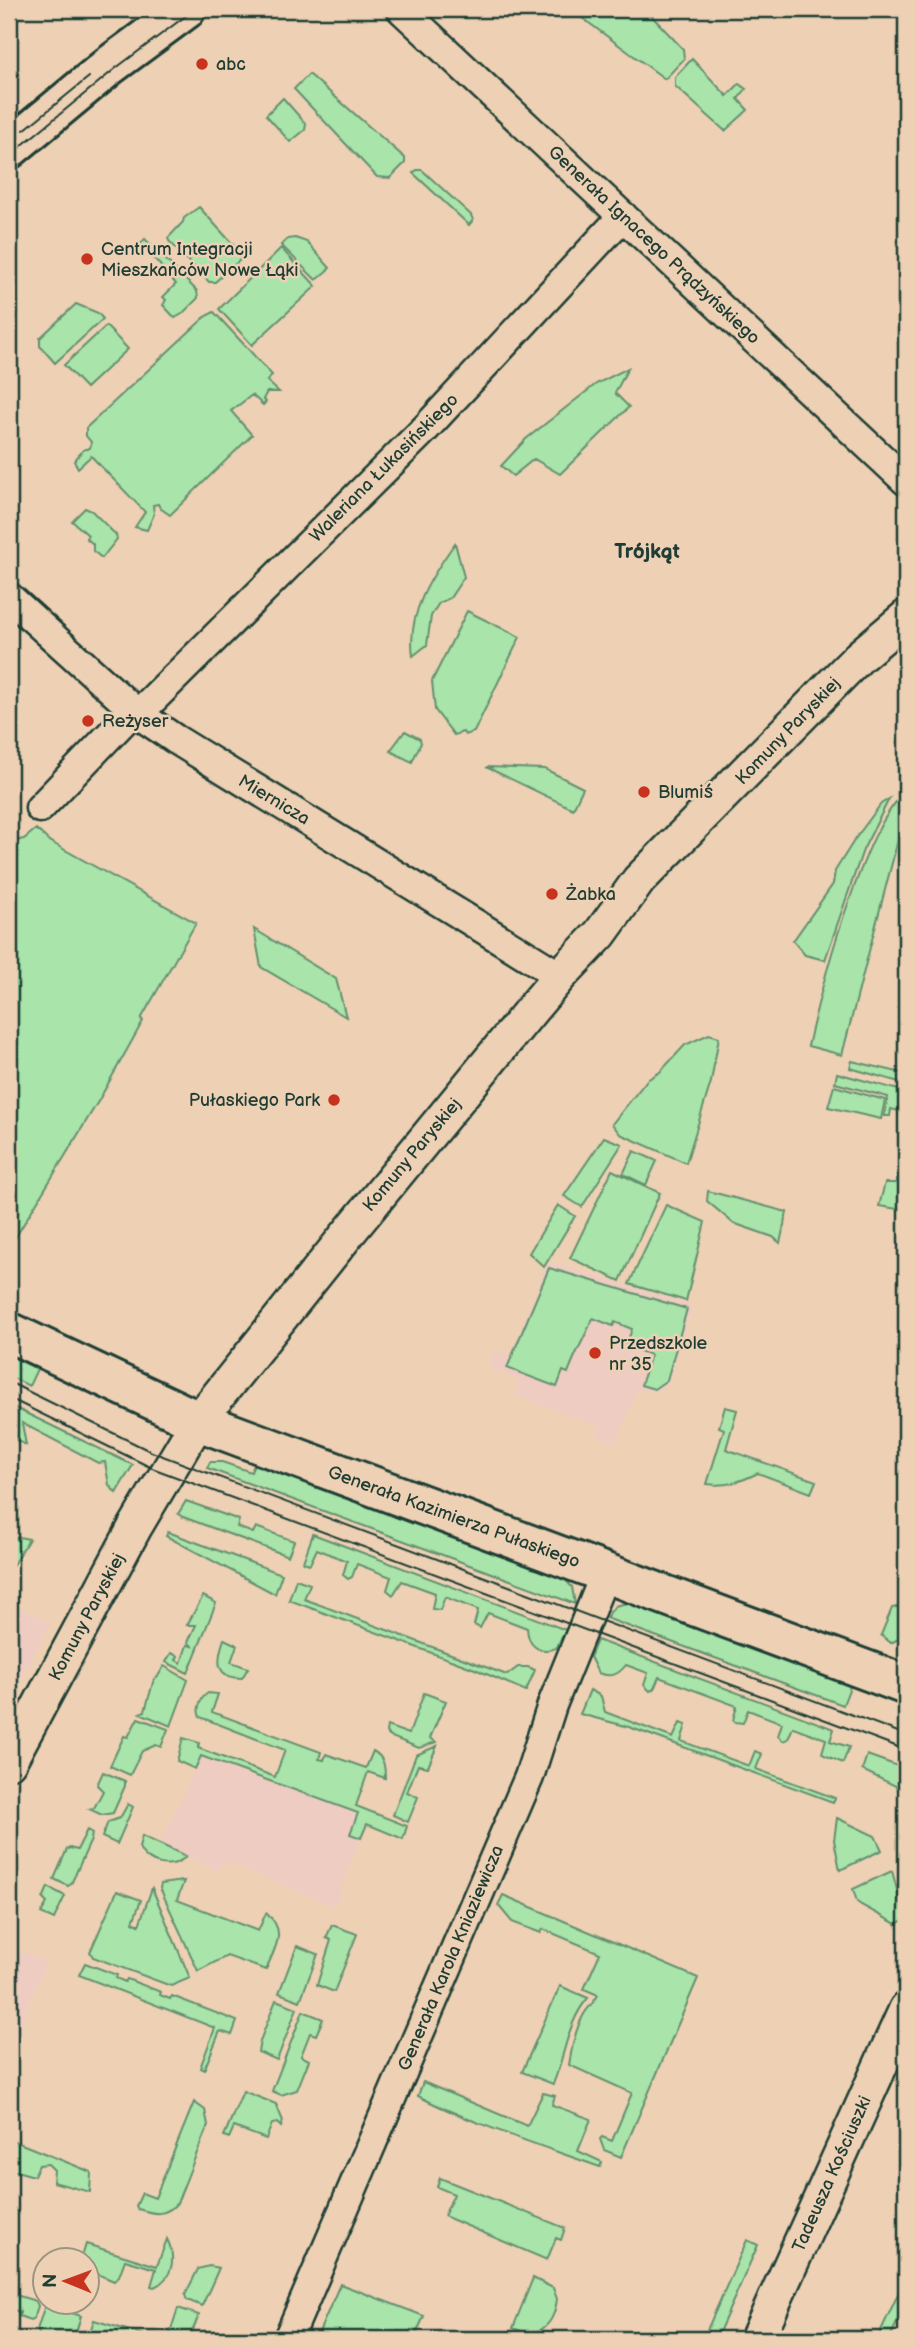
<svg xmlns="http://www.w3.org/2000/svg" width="915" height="2348" viewBox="0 0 915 2348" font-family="'Balsamiq Sans',sans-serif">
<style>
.built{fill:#eeccc2}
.green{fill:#a9e4aa;stroke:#64906f;stroke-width:2}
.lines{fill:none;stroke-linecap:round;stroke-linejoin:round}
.minor-casing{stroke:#1f3d34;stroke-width:33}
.tertiary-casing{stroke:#1f3d34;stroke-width:38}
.secondary-casing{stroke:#1f3d34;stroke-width:44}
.minor{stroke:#eed1b4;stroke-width:28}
.tertiary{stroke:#eed1b4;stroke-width:33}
.secondary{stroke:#eed1b4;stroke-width:38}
.tram{stroke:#1f3d34;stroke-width:2}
.poi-dot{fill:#c8321e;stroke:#eed1b4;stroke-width:2.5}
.labels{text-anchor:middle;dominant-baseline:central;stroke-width:5;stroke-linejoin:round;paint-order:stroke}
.poi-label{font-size:18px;fill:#1f3d34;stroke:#eed1b4;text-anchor:start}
.street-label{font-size:18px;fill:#1f3d34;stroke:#eed1b4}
.quarter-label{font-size:21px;font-weight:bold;fill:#1f3d34;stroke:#eed1b4}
</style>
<rect width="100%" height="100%" fill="#eed1b4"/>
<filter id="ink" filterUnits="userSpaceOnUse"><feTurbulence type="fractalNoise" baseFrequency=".0143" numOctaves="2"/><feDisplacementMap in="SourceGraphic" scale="14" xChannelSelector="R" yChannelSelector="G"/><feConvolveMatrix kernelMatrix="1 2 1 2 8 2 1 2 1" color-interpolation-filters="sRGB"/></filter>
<g filter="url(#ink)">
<path class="built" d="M548,1262L692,1305L669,1382L653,1393L638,1388L616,1444L597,1437L600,1427L514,1395L519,1380L488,1368L495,1350L511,1355Z
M9,1601L50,1624L9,1700Z
M201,1756L359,1813L351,1834L361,1838L335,1906L223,1862L219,1871L160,1844Z
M9,1947L46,1962L11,2047L9,2046Z"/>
<path class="green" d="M570,9H645L683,49L684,59L665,79Z
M692,59L727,96L739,84L746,89L738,99L748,110L725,131L675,86V77Z
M309,74L405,158V163L390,178L377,177L294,89Z
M283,98L306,124L305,130L290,142L266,115Z
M417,170H422L471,215L473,220L469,225L413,173Z
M199,207L240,252V260L215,282H209L169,241L168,238L183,222L184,218Z
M295,238L307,242L330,268L316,280L281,245L288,239Z
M145,239L197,291L198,298L182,314L175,318L163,305L166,300L163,297L176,284L141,243Z
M281,248L316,286L252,345L219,309Z
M76,304L98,313L103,319L55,363L40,346V338Z
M214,312L272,375L267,381L279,392H267L263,399L266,402L263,405L252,395L231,411L252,435L170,515L160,508L158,504L153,505L154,514L147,530L135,527L145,512L91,456L78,468L74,461L83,450L90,448L91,442L86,436V428L206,316Z
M106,326L128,349L86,388L64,365Z
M628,368L615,393L629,407L560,474L534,459L513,476L501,466L526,439L596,384Z
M85,508L92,511L116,535L117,539L102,558L93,551V544L86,538L88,535L72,521Z
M455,543L464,577L450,598L439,603L431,616L427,645L413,656C407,614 430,578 455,543Z
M467,611L520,637L474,732L465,735L463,732L454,735L435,710L432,681Z
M405,731L420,739L421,743L412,762L390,751Z
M486,767L545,769L583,788L573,809Z
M906,790V809L842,1055L808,1046C820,993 834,941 853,890C866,855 880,817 906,790Z
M889,799L863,850L825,960L805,955L793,941L833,884L835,871L855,839L881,804Z
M36,829L49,841L196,923L141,1019L143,1021L99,1100L9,1248V842L24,839Z
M254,929L336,979L346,1017L261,967Z
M709,1034L719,1037L711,1082L686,1163L620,1134L612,1124L647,1080L660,1072L685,1045Z
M852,1061L906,1074V1084L850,1068Z
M837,1073L906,1092V1118L899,1115V1111L891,1109L890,1116H884L888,1097L835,1083Z
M834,1086L885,1100L881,1119L828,1107Z
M604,1137L622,1144L582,1207L564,1196Z
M904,1150H906V1200L904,1210L879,1206L885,1183H896Z
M634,1151L657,1161L646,1185L623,1174Z
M612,1170L660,1193L620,1281L570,1258Z
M708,1191L787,1212L780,1243L773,1237L733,1223L707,1201Z
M558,1205L575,1216L544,1267L529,1253Z
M666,1205L705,1222L686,1301L629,1284Z
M549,1268L687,1309L667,1380L654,1389L641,1385L651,1355L626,1346L632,1329L615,1322L613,1326L593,1318C585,1337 575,1353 568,1373L563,1371L557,1387L507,1368Z
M9,1355L37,1369L29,1386L9,1376Z
M9,1405L133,1465L116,1493L109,1485L105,1462L98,1463L22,1423L26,1445L16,1440L11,1417L9,1415Z
M725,1407L737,1410L726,1449L816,1481L811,1493L758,1473C742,1481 726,1487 707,1484L724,1429L719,1427Z
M210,1462H222L251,1472L255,1462L560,1574L572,1587L575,1604L207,1468Z
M186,1501L239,1520L237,1527L253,1533L256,1527L294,1541L288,1556L183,1517L178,1514Z
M168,1532L282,1574L275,1594L166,1536Z
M313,1534L566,1630L556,1648C538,1654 528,1646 527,1628L488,1613L480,1628L474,1625L478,1610L445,1597L440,1610L432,1609L435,1593L402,1581L393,1595L387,1590L391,1577L357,1564L352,1577L348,1579L343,1575L347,1561L317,1549L310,1564L303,1562Z
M19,1537L29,1539L9,1571V1540Z
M296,1579L310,1584L304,1599L507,1675L518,1667H528L535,1670L526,1691L475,1669L289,1600Z
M203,1596L216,1603L188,1673L166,1662L171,1653L178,1656L176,1660L181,1663L187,1645L192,1646L188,1642L196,1625H187Z
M631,1602L851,1684L843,1705L606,1618L615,1606Z
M906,1605V1635L891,1643L881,1635L892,1608Z
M224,1639L237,1645L231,1662L248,1668L242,1678C214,1678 217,1659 224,1639Z
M597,1640L834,1729L830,1741L849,1747L843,1763L824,1755L822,1753L826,1739L793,1727L788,1739L783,1741L778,1736L782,1723L748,1710L743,1723L735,1722L733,1720L737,1706L659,1677L654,1689L650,1691L644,1685L648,1673L626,1665C618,1675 611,1678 598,1673L590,1657Z
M164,1666L188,1680L171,1726L140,1713L145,1711L154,1679L157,1678Z
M590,1690L601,1696L605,1712L673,1738L680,1723L686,1725L681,1741L749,1766L755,1751L762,1754L756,1769L835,1798L833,1802L629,1727L580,1714Z
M208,1693L218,1694L212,1712L321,1752L319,1759L324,1760L326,1754L366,1768L373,1751C384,1757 385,1766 385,1778L368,1772L356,1806L407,1826L403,1839L367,1824L361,1838L350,1834L358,1813L201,1756L195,1769L177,1761L183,1738L199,1743L198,1748L275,1777L285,1750L200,1717C196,1709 201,1697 208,1693Z
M424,1693L446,1701L430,1738L436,1742L419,1748L389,1736L386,1732L387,1726L409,1734Z
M138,1718L168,1729L161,1747L156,1745L142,1751L130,1775L110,1766L124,1736L128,1737Z
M437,1746L428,1767L418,1765L407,1792L418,1797L408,1822L393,1815L416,1755Z
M867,1755L906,1769V1791L862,1770Z
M103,1772L125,1781V1786L113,1813L102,1815L89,1809L94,1808L103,1791L97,1785Z
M128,1804L133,1807L117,1844L102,1837L108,1822L120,1818Z
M837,1818L875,1836L882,1850L840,1870L834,1840Z
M87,1830L92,1833L91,1840L71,1884L68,1886L54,1879L67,1849L70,1848L77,1850Z
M142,1836L186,1856C173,1871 146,1865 139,1847Z
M892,1871L905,1919L896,1924L861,1905L857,1902L853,1889Z
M184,1881L177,1900L258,1931L266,1913C288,1931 275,1947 266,1970L227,1956L198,1971L160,1888L161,1884Z
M48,1887L65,1896L54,1919L41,1913L47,1903L43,1899Z
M152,1888L190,1978L171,1986L93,1957L90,1952L117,1891L141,1900L133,1922L139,1925Z
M503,1895L698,1978L621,2157L604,2150L600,2139L602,2137L612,2141L632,2093L569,2065C572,2047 575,2030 584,2014C588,2007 594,2003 598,1995L584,1989L600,1953L543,1929L541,1933L512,1922L498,1905Z
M332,1925L357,1934L334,1992L317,1985L331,1940L326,1938Z
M297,1946L318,1954L300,2001L279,1993Z
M85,1963L117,1975L116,1978L125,1982L127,1979L161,1992L160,1995L170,1999L172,1996L237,2021L232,2035L220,2031L204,2070L200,2068L215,2028L79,1975Z
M560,1986L588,1998C567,2022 565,2056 553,2084L522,2072Z
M276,2000L297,2008L277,2060L258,2052L260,2041Z
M303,2011L323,2019L316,2035L310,2033L301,2056L309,2060L297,2090L281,2095L272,2091Z
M423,2082L527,2126L543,2093L555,2096L552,2105L591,2119L578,2151L602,2162L600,2167C539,2145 473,2124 418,2096Z
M243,2091L276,2104L283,2121L281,2127L277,2123L272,2124L266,2139L234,2127L229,2138L224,2136Z
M194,2102L205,2110L208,2125L177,2203C165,2217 154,2214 138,2209L136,2206L142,2193L155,2198Z
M9,2139L91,2172L90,2192L53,2182L54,2170L48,2164L39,2165L34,2176L9,2169Z
M440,2178L565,2228L561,2240L556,2238L547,2260L444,2216L454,2194L437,2187Z
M167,2239C176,2257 174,2278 154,2287L151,2286L156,2269L125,2260L119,2276L114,2281L88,2270V2260H81L86,2244L157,2266Z
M747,2240L758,2245L716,2339H703Z
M209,2266L219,2268L202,2306L187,2300L185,2295L198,2269Z
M533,2278L553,2288L557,2299C554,2325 539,2340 513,2328Z
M340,2284L424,2316L414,2339H316Z
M9,2293L36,2301L38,2306L34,2318L30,2320L19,2316L20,2312L10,2309L9,2311Z
M898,2294C906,2310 896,2325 889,2339H877Z
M49,2305L81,2316L75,2336L69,2339H42L37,2330L44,2308Z
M178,2308L199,2315L190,2337L187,2336L185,2339H168Z
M94,2320L156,2339H82L89,2335Z"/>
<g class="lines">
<defs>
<path id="minor" d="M401,9L906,481
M9,597L138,714L175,739L560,976
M138,714L424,430L623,216
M40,808L134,710
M288,2339L529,1777L552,1705L605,1574"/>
<path id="tertiary" d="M9,1762L135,1527L198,1421L350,1231L532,1009L560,976L600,934L639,880L860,656L906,617
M757,2339L906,2009"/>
<path id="secondary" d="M9,149L109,66L186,9
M9,1332L198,1421L906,1685"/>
</defs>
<use href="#minor" class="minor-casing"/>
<use href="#tertiary" class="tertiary-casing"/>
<use href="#secondary" class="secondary-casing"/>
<use href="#minor" class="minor"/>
<use href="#tertiary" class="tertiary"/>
<use href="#secondary" class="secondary"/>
<path class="tram" d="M24,130L89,77
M9,156L116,68L195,9
M9,1382L152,1452L906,1735
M9,1398L152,1468L906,1750"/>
</g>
</g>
<g class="poi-dot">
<circle cx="202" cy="64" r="7"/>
<circle cx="87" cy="259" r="7"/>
<circle cx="88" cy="721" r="7"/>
<circle cx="644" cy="792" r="7"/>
<circle cx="552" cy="894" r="7"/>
<circle cx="334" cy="1100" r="7"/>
<circle cx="595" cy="1353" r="7"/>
</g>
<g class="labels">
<g class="poi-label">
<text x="216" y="64">abc</text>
<text x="101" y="249">Centrum Integracji<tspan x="101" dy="21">Mieszkańców Nowe Łąki</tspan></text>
<text x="102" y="721">Reżyser</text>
<text x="658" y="792">Blumiś</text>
<text x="566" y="894">Żabka</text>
<text x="320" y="1100" text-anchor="end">Pułaskiego Park</text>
<text x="609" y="1343">Przedszkole<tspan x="609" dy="21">nr 35</tspan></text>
</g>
<g class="street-label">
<text transform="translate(654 245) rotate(43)">Generała Ignacego Prądzyńskiego</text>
<text transform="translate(384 468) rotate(-45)">Waleriana Łukasińskiego</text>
<text transform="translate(788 731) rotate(-46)">Komuny Paryskiej</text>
<text transform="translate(274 800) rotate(31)">Miernicza</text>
<text transform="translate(412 1155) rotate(-50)">Komuny Paryskiej</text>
<text transform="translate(454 1517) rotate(20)">Generała Kazimierza Pułaskiego</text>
<text transform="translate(87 1617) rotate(-62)">Komuny Paryskiej</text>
<text transform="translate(451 1958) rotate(-67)">Generała Karola Kniaziewicza</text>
<text transform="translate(832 2174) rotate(-66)">Tadeusza Kościuszki</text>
</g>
<g class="quarter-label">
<text x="647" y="551">Trójkąt</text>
</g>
</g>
<rect width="915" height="2348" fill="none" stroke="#eed1b4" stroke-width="35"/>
<rect x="18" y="18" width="880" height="2313" fill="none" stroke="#1f3d34" stroke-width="2.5" filter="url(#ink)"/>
<g transform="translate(66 2281) rotate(271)"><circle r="33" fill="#eed1b4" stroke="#9b9681" stroke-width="2"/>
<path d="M0-5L12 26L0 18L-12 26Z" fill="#c8321e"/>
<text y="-10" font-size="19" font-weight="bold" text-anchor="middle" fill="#1f3d34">N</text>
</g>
</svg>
